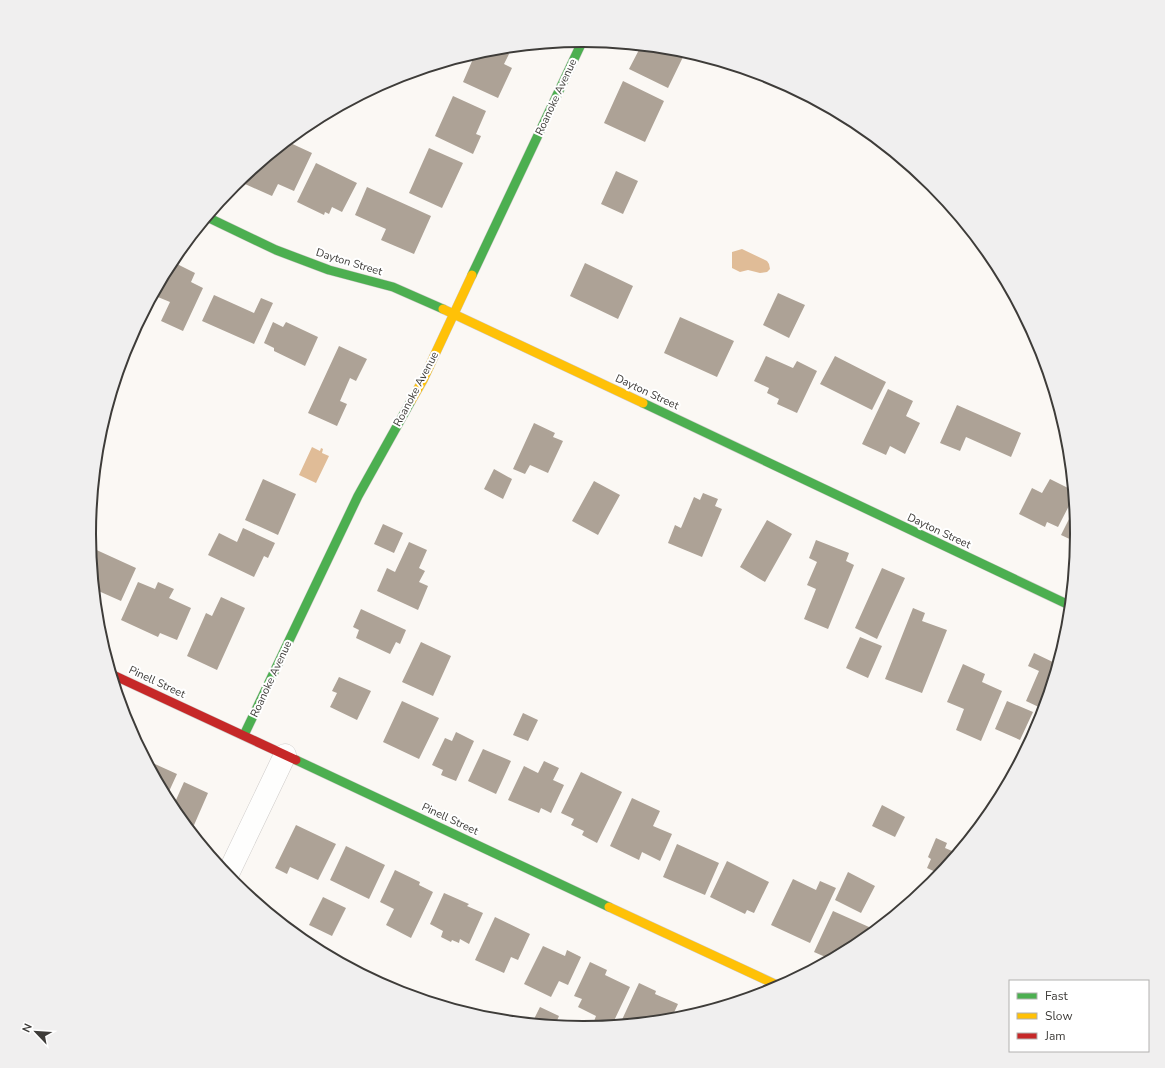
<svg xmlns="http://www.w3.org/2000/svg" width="1165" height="1068" viewBox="0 0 1165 1068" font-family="'Nunito Sans',sans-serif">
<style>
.water{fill:#e0bc97}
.building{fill:#ada296}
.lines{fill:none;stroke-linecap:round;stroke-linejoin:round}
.street-casing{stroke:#cecbc9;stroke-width:23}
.fast-casing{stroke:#cecbc9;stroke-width:10}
.slow-casing{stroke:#cecbc9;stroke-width:10}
.jam-casing{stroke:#cecbc9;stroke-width:10}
.street{stroke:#fefefd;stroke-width:22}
.fast{stroke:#4caf50;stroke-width:9}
.slow{stroke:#ffc107;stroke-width:9}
.jam{stroke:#c62828;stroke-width:9}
.labels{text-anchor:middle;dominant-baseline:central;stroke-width:4;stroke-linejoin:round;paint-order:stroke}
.street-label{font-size:11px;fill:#3e3c39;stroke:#fff}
.rim{fill:none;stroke:#3e3c39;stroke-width:2}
</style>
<rect width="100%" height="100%" fill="#fbf8f4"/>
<path class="water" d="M742,249L767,261L769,264L770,269L767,272L760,273L748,270L740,272L732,268V252Z
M312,447L320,451L321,448L323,449L322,453L329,456L316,483L299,475Z"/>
<path class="building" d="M641,46L676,49L674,53L683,57L668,88L629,69Z
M497,48L509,54L504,64L512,68L498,98L463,82L476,52L486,49Z
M623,81L664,101L645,142L604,123Z
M453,96L486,111L476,134L481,136L473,154L435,136Z
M286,141L312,153L294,191L278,184L272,196L245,184L253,169Z
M429,148L463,163L442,208L409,193Z
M316,163L357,183L342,212L332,207L329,214L325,212L324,215L297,202Z
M616,171L638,181L623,214L601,204Z
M367,187L431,216L414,254L381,240L386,229L355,215Z
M171,261L195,273L191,282L203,288L183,331L161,321L170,302L153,295Z
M585,263L633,286L618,319L570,296Z
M778,293L805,305L789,338L763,325Z
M214,295L254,313L261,298L273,303L254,344L202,321Z
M680,317L734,341L717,377L664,353Z
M273,322L283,327L286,322L318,337L305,366L274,351V348L264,343Z
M339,346L367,359L356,381L350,378L340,401L347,404L337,426L308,413Z
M766,356L793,368L797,361L817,371L797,413L777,404L779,399L767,393L769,388L754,381Z
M835,356L886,382L872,410L820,384Z
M888,389L913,401L906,416L920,423L905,454L890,446L886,455L862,444Z
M957,405L1021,433L1011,457L966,437L960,451L940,443Z
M534,423L555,433L553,437L563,441L548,473L530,465L525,474L513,469Z
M494,469L512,479L503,499L484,489Z
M263,479L296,494L278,535L245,520Z
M1050,479L1072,490L1073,498L1058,527L1047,522L1045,527L1019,514L1032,488L1042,493Z
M594,481L620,495L598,535L572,521Z
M703,493L718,499L715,506L722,509L702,557L668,543L675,525L681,528L694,497L700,500Z
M1074,509L1076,534V542L1061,535Z
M767,520L792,534L765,582L740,567Z
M383,524L403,533L394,553L374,544Z
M243,528L275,543L268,558L264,556L254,577L208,555L219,533L237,542Z
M816,540L849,553L846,561L854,565L828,629L804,619L816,589L807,585L817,562L809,558Z
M409,542L427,550L419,568L425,571L419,582L428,586L418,610L377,591L387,568L395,572Z
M90,547L136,568L121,601L94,589Z
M882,568L905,578L877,639L855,628Z
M138,582L155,589L158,582L174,589L169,598L191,608L177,640L160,633L158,637L121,620Z
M221,597L245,608L217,670L187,656L206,613L212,616Z
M913,608L925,613L922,621L947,630L922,693L885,679Z
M361,609L406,630L400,644L396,642L390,654L356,638L359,630L353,627Z
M860,637L882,646L868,678L846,668Z
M421,642L451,656L433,696L402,682Z
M1034,653L1057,664L1043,709L1026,701L1039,671L1028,666Z
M963,664L985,674L982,682L1002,691L981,741L956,730L964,709L947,702Z
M339,677L371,691L357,720L330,707L337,693L332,691Z
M402,701L439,718L419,759L383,742Z
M1007,701L1033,712L1020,740L995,729Z
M523,713L538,720L528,741L513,735Z
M456,732L474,741L456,781L441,775L443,770L432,765L445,738L452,741Z
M483,749L511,761L496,794L468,781Z
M146,760L177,774L166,798Z
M544,761L559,768L553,780L564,785L551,813L541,808L539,813L508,800L524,766L538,773Z
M581,772L622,792L597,843L582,835L584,831L571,825L574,819L561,813Z
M184,782L208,793L191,832L172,809Z
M632,798L660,811L653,826L672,834L660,861L642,852L639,860L610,846Z
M882,805L905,817L895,837L872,826Z
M296,825L336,844L318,880L290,867L287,874L275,868Z
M936,838L947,843L945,848L957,853L940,874L927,868L931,859L928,857Z
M677,844L719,863L705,895L663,877Z
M346,846L385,865L369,899L330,880Z
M727,861L769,882L754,913L747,910L745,914L710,897Z
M395,870L420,882L419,885L433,892L411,938L386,925L394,909L380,902Z
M848,872L875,886L861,913L835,900Z
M793,879L816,890L820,881L836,888L810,943L771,925Z
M444,893L469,904L467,906L483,913L469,944L460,939L459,943L452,940L451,942L441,937L443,931L430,924Z
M323,897L346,908L332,936L309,925Z
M833,911L869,927L863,940L857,945L830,959L814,952Z
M495,917L530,934L518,960L511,957L504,973L475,960Z
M543,946L565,956L567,950L581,957L568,985L559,981L551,997L524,984Z
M590,962L607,970L605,975L630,987L612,1025L598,1026L593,1024L596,1016L578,1007L582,999L574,996Z
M639,983L656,991L655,994L678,1004L671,1019L620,1024Z
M540,1007L559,1016L555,1025L532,1023Z"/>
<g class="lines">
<defs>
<path id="street" d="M227,876L285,755"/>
<path id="fast" d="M207,217L276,250L329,270L393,287L443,309
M472,275L583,40
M643,403L1069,605
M244,735L358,496L411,401
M296,760L609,907"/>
<path id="slow" d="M443,309L643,403
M411,401L423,380L472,275
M609,907L779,986"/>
<path id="jam" d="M111,674L296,760"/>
</defs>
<use href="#street" class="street-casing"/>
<use href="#fast" class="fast-casing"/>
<use href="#slow" class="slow-casing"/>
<use href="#jam" class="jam-casing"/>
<use href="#street" class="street"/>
<use href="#fast" class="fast"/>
<use href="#slow" class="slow"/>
<use href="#jam" class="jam"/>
</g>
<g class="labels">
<g class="street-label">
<text transform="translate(556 97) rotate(-65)">Roanoke Avenue</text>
<text transform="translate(349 262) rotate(17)">Dayton Street</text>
<text transform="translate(416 389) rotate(-62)">Roanoke Avenue</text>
<text transform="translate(647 392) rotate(25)">Dayton Street</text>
<text transform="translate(939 531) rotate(25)">Dayton Street</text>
<text transform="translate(271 679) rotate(-65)">Roanoke Avenue</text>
<text transform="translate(157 682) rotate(25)">Pinell Street</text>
<text transform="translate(450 819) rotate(25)">Pinell Street</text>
</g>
</g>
<path d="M0 0H1165V1068H0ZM96 534a487 487 0 1 1 974 0a487 487 0 1 1-974 0Z" fill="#f0efef" fill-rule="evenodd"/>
<path class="rim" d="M96 534a487 487 0 1 1 974 0a487 487 0 1 1-974 0Z"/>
<rect x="1009" y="980" width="140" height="72" fill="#ffffff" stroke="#b2b1b0"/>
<rect x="1017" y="993" width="20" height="6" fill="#4caf50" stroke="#b2b1b0"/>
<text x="1045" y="1000" font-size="12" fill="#3e3c39">Fast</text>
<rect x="1017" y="1013" width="20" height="6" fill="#ffc107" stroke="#b2b1b0"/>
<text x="1045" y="1020" font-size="12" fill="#3e3c39">Slow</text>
<rect x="1017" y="1033" width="20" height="6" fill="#c62828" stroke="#b2b1b0"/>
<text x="1045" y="1040" font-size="12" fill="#3e3c39">Jam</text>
<g transform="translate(36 1032) rotate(295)" stroke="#ffffff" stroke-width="3" paint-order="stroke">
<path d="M0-3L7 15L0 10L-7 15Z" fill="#3e3c39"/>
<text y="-6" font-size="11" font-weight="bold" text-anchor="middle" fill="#3e3c39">N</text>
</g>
</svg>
